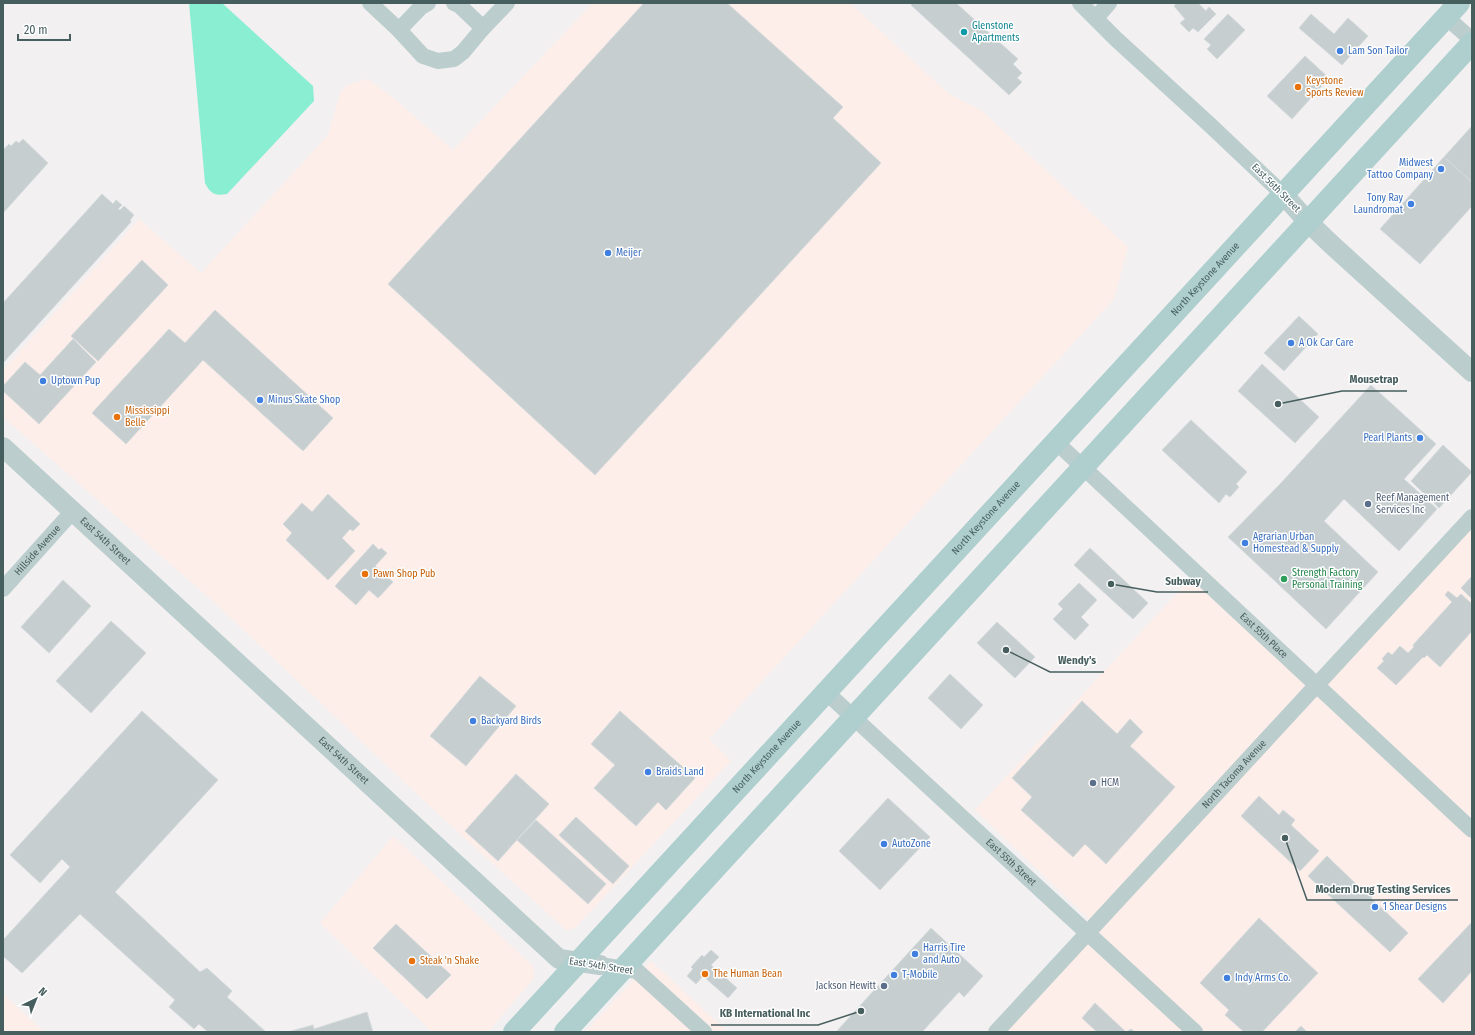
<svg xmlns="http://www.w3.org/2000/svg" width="1475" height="1035" viewBox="0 0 1475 1035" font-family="'Fira Sans Condensed',sans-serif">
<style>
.commercial{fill:#fdeeea}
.water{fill:#8aeed3}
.building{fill:#c7ced0;stroke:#d4dadc}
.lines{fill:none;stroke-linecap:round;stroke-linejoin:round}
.minor{stroke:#bbcdcd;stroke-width:16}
.tertiary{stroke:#bbcdcd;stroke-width:20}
.primary{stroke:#afcfcf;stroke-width:22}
.culture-dot{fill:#0f9aa8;stroke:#fff;stroke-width:1.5}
.shop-dot{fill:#3f7fe0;stroke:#fff;stroke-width:1.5}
.food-dot{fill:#e8710a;stroke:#fff;stroke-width:1.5}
.service-dot{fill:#5c6f8a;stroke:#fff;stroke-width:1.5}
.leisure-dot{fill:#2e9e5b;stroke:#fff;stroke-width:1.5}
.labels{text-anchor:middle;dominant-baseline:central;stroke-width:3;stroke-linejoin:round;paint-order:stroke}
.culture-label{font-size:10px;fill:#0d838f;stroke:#fff;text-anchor:start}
.shop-label{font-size:10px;fill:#366cbe;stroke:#fff;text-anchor:start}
.food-label{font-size:10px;fill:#c56008;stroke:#fff;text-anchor:start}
.street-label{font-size:10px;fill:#475e5e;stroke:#fff}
.service-label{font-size:10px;fill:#4e5e75;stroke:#fff;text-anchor:start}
.leisure-label{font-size:10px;fill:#27864d;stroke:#fff;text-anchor:start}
.leader{fill:none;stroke:#475e5e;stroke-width:1.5}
.callout-dot{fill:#475e5e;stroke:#fff;stroke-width:1.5}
.callout-label{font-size:11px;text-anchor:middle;font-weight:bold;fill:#475e5e;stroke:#fff;stroke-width:3;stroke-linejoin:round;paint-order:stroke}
</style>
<rect width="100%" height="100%" fill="#f2f0f1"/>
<path class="commercial" d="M593,3H850L949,94L981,110L1128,247L1114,299L709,739L731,761L575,928L566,930L438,814L217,605L3,417V370L139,219L201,273L328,135L340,93L347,85L367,79L390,95L453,150Z
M1472,529V1032H985L1091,921L975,810L1192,577L1326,685Z
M393,836L533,966L535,977L488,1032H432L320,923Z
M651,961L728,1032H585Z
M3,994L44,1032H3Z"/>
<path class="water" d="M189,3H222L313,86L314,101L227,194C214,196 211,194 205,183Z"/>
<path class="building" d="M644,3H727L843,107L833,118L881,163L595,475L388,284Z
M913,3H956L1018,59L1013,64L1022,73L1017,78L1022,82L1009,95L911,5Z
M1177,3H1198L1206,11L1209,7L1216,14L1198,32L1193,28L1189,32L1180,23L1185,19L1174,6Z
M1228,14L1245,30L1217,59L1207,49L1211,45L1204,39Z
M1311,14L1334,34L1348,18L1368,36L1342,65L1299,28Z
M1305,56L1329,78L1292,119L1267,96Z
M1472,126V182L1444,157Z
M23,139L48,163L3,213V150L9,144L11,146L16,141L19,143Z
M1444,157L1472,182V206L1420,264L1380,229Z
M102,194L113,204L116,200L122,205L118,209L120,210L124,206L134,215L130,220L131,222L3,363V303Z
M142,260L168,285L98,361L71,336Z
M215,310L333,418L303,451L203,360L126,444L92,413L169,329L185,343Z
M1299,316L1318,334L1284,371L1264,353Z
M73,339L96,362L39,424L3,391V386L25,362L40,375Z
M1262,364L1319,417L1295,443L1238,391Z
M1371,385L1436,444L1404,479L1437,509L1399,551L1344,499L1324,521L1378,572L1326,629L1228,537L1281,483Z
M1191,420L1247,472L1236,484L1239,487L1230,497L1226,494L1219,503L1162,450Z
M1443,445L1472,472L1439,508L1411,481Z
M328,494L360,524L353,531L350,529L342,538L355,551L328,580L286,540L292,533L283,524L302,503L312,512Z
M373,544L379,550L381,548L387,553L375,566L393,582L378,598L369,590L356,605L335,586Z
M1090,548L1148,603L1133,619L1074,565Z
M1472,576V599L1461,588Z
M63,580L91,606L49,653L21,627Z
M1079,583L1097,600L1081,617L1089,625L1075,640L1053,619L1063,609L1058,604Z
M1448,591L1457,598L1461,594L1472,604V631L1440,667L1427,655L1424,658L1423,657L1396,685L1377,668L1384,661L1382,659L1388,652L1392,655L1400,646L1408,653L1414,647L1413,645L1452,602L1445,595Z
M111,621L146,653L91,713L56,681Z
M997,622L1035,657L1015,678L977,643Z
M950,674L983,705L961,729L928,698Z
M480,676L516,706L466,766L430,736Z
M1082,701L1117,734L1130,719L1143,732L1130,746L1175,787L1106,864L1085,844L1073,857L1021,810L1032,797L1012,778Z
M142,711L218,780L115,892L200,972L207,968L232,991L227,997L266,1032H208L199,1024L194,1029L169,1007L175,1000L80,914L22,973L3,956V940L70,867L62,859L40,883L10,855Z
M620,711L695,778L666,810L658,802L636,826L594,788L615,765L591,744Z
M516,774L549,804L498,861L465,831Z
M1259,796L1279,815L1283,810L1295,820L1291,825L1319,851L1300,871L1241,816Z
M888,798L930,837L880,890L839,851Z
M576,817L629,866L613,884L559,835Z
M536,820L606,884L588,904L517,840Z
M1327,856L1359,887L1361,885L1373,896L1371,898L1408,933L1390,952L1308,876Z
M1259,918L1318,973L1262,1032H1244L1225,1015L1229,1010L1200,983Z
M1472,922V971L1443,1003L1418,979Z
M396,924L451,975L427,999L373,948Z
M931,928L983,976L964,997L959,992L922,1032H836Z
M711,950L719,957L711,965L737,988L728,998L703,976L696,984L687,976L693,969L691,967L702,955L704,957Z
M1095,1003L1126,1032L1131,1029L1135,1032H1097L1082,1018Z
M367,1012L373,1032H288L313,1025L314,1029Z
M1301,1026L1307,1032H1295Z"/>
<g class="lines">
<g class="minor">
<path d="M370,3L399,30L423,56L438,61L454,59L463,52L483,28L507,3"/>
<path d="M454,3L459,5L483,28"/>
<path d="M1080,3L1116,39L1210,125L1284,195"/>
<path d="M1446,17L1472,40"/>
<path d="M1096,18L1109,3"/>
<path d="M399,30L421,7L428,3"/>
<path id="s1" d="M1056,442L1472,830"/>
<path id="s2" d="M3,589L73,511"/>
<path id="s3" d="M827,693L1195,1032"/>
<path d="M600,965L637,971L704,1032"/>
<path id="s4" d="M996,1032L1472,517"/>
</g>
<g class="tertiary">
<path d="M1284,195L1308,222L1332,245L1472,372"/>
<path id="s5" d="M3,447L559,959L600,965"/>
</g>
<g class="primary">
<path id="s6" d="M514,1032L1459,3"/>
<path d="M565,1032L1472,43"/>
</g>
</g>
<circle class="culture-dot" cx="964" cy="32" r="4"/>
<g class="shop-dot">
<circle cx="1340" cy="51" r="4"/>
<circle cx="1441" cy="169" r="4"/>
<circle cx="1411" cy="204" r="4"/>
<circle cx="608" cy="253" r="4"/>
<circle cx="1291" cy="343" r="4"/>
<circle cx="43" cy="381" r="4"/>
<circle cx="260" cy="400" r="4"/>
<circle cx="1420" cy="438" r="4"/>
<circle cx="1245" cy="543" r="4"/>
<circle cx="473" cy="721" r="4"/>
<circle cx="648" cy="772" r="4"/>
<circle cx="884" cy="844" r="4"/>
<circle cx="1375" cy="907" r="4"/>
<circle cx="915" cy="954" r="4"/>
<circle cx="894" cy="975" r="4"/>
<circle cx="1227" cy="978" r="4"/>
</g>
<g class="food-dot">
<circle cx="1298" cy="87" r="4"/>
<circle cx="117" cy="417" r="4"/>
<circle cx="365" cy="574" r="4"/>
<circle cx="412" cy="961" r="4"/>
<circle cx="705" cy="974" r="4"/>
</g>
<g class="service-dot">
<circle cx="1368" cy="504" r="4"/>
<circle cx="1093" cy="783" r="4"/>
<circle cx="884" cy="986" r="4"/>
</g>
<circle class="leisure-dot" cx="1284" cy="579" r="4"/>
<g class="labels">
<g class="culture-label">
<text x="972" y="26">Glenstone<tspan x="972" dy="12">Apartments</tspan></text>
</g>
<g class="shop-label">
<text x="1348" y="51">Lam Son Tailor</text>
<text x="1433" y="163" text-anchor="end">Midwest<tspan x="1433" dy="12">Tattoo Company</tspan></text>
<text x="1403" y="198" text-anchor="end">Tony Ray<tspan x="1403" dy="12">Laundromat</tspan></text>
<text x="616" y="253">Meijer</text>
<text x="1299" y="343">A Ok Car Care</text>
<text x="51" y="381">Uptown Pup</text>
<text x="268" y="400">Minus Skate Shop</text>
<text x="1412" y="438" text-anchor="end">Pearl Plants</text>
<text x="1253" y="537">Agrarian Urban<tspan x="1253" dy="12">Homestead &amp; Supply</tspan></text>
<text x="481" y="721">Backyard Birds</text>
<text x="656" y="772">Braids Land</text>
<text x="892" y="844">AutoZone</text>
<text x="1383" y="907">1 Shear Designs</text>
<text x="923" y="948">Harris Tire<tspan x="923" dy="12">and Auto</tspan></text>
<text x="902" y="975">T-Mobile</text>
<text x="1235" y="978">Indy Arms Co.</text>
</g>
<g class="food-label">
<text x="1306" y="81">Keystone<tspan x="1306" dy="12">Sports Review</tspan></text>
<text x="125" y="411">Mississippi<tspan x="125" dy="12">Belle</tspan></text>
<text x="373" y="574">Pawn Shop Pub</text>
<text x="420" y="961">Steak 'n Shake</text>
<text x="713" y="974">The Human Bean</text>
</g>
<g class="street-label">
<text transform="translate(1276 188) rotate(45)">East 56th Street</text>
<text stroke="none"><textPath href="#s6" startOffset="1022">North Keystone Avenue</textPath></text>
<text stroke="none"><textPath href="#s6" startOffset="698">North Keystone Avenue</textPath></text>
<text stroke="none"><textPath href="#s5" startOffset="139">East 54th Street</textPath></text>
<text stroke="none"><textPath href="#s2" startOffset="52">Hillside Avenue</textPath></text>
<text stroke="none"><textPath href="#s1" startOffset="284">East 55th Place</textPath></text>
<text stroke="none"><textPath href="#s6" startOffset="374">North Keystone Avenue</textPath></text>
<text stroke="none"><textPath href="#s5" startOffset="463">East 54th Street</textPath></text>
<text stroke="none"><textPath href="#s4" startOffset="351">North Tacoma Avenue</textPath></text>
<text stroke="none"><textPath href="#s3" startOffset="250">East 55th Street</textPath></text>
<text transform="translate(601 966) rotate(9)">East 54th Street</text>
</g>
<g class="service-label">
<text x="1376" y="498">Reef Management<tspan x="1376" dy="12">Services Inc</tspan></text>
<text x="1101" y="783">HCM</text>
<text x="876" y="986" text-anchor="end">Jackson Hewitt</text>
</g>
<g class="leisure-label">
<text x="1292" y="573">Strength Factory<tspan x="1292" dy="12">Personal Training</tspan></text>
</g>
</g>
<path class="leader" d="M1278 404L1342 391H1407M1111 584L1157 592H1208M1006 650L1050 672H1104M1285 838L1307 900H1458M861 1011L818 1025H711"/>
<g class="callout-dot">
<circle cx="1278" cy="404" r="4"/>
<circle cx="1111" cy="584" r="4"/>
<circle cx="1006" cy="650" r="4"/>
<circle cx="1285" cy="838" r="4"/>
<circle cx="861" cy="1011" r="4"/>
</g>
<g class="callout-label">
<text x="1374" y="383">Mousetrap</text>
<text x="1183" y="585">Subway</text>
<text x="1077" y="664">Wendy's</text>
<text x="1383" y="893">Modern Drug Testing Services</text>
<text x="765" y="1017">KB International Inc</text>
</g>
<rect width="1475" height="1035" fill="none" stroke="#475e5e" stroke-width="8"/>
<g transform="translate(36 999) rotate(43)" stroke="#ffffff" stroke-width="3" paint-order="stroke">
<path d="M0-3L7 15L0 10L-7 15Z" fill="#475e5e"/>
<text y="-6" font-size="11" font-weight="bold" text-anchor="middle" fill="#475e5e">N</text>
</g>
<path d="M18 34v6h52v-6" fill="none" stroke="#475e5e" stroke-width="2"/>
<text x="24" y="34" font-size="12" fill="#475e5e" stroke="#ffffff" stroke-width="3" paint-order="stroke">20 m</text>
</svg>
